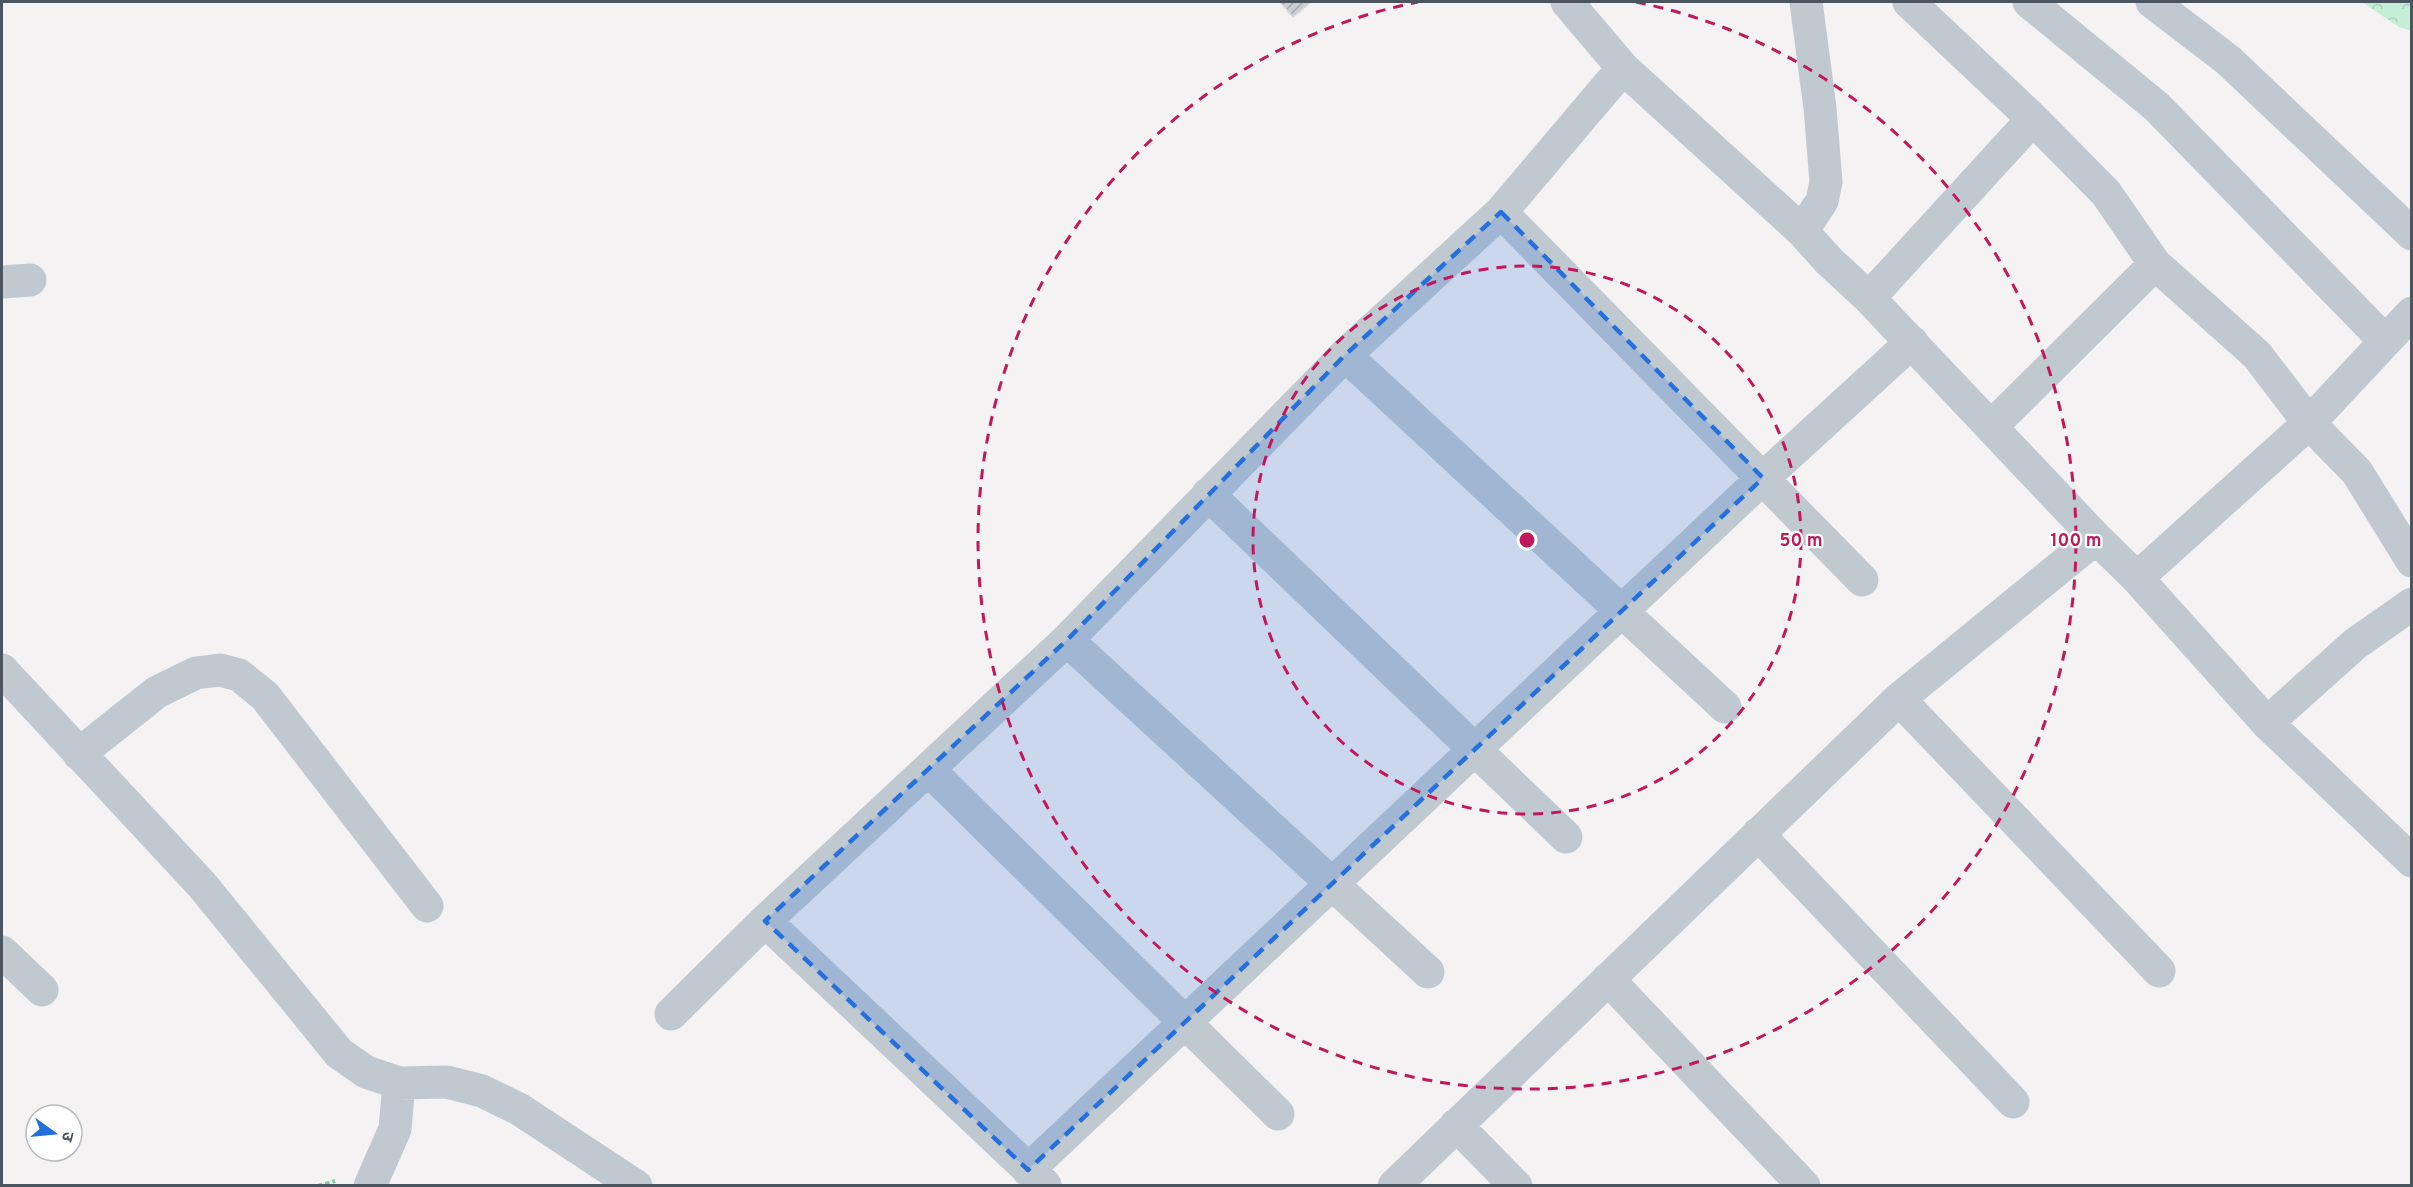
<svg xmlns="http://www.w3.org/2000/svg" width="2413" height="1187" viewBox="0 0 2413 1187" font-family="Overpass,'Noto Sans Devanagari',sans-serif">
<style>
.forest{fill:url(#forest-crowns)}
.building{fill:url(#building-hatch);stroke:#d7d8dd;stroke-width:1.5}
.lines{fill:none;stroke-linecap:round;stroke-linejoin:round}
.path{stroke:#7ecba7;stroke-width:4;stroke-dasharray:4.5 3;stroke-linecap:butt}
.minor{stroke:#c1c9d0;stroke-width:33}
.marked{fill:#2470dd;fill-opacity:0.2;stroke:#2470dd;stroke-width:4.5;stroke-dasharray:12 8;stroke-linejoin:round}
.ring{fill:none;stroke:#c2185b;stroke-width:3;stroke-dasharray:10 8}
.centre{fill:#c2185b;stroke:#fff;stroke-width:3}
.ring-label{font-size:18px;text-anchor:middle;font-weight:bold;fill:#c2185b;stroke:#fff;stroke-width:4.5;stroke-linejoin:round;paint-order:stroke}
</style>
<defs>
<pattern id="forest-crowns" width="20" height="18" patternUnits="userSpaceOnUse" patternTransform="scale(1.5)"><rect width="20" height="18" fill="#c4eed6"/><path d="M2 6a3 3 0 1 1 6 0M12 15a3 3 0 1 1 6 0" fill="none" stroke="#aaceba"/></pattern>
<pattern id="building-hatch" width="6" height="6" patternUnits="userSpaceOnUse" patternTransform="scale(1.5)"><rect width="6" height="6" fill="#cdced4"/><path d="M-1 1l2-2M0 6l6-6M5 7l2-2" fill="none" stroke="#a8aaaf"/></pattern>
</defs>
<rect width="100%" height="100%" fill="#f4f2f2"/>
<path class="forest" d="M2362,2H2411V31L2399,27Z"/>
<path class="building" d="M1280,2H1311L1293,17Z"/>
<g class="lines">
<path class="path" d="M318,1186L335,1181"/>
<path class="minor" d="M1567,2L1623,68L1802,231L1829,261L1869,298L2096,538L2137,578L2267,723L2412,861
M1909,2L2033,119L2106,193L2155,264L2257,355L2309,423L2357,472L2412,561
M2029,2L2157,107L2385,341
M2152,2L2228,60L2412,234
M1501,212L1862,580
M1802,231L1822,201L1826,182L1820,108L1806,2
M2,282L30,280
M1869,298L2033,119
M1345,355L1725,707
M1991,427L2155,264
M1208,494L1566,837
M2137,578L2309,423L2412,313
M1067,640L1428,972
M2,670L202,885L339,1053L366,1072L399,1083L447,1082L482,1091L519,1109L636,1186
M1899,699L2159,971
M2267,723L2355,644L2412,604
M79,754L157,692L196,673L220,670L239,675L265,696L427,906
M929,770L1278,1114
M1758,834L2013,1102
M765,921L1045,1185
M2,952L42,990
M1608,979L1804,1186
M671,1014L765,921L1067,640L1345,355L1501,212L1623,68
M1456,1125L1516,1186
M1028,1170L1763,478L1912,342
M370,1186L395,1129L399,1083
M1394,1186L1899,699L2096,538"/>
</g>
<path class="marked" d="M1501,212L1763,478L1028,1170L765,921L1067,640L1345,355Z"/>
<g class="ring">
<circle cx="1527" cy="540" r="274"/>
<path d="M1636 2A549 549 0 1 1 1418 2"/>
</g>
<circle cx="1527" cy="540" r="9" class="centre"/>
<g class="ring-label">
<text x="1801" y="546">50 m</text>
<text x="2076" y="546">100 m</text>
</g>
<rect width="2413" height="1187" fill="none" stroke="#4b555f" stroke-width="6"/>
<g transform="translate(54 1133) rotate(105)"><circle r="28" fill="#ffffff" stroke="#b7bbbf" stroke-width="1.5"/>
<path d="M0-4.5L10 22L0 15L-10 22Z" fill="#2470dd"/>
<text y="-9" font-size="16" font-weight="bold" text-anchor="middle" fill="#4b555f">उ</text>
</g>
</svg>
